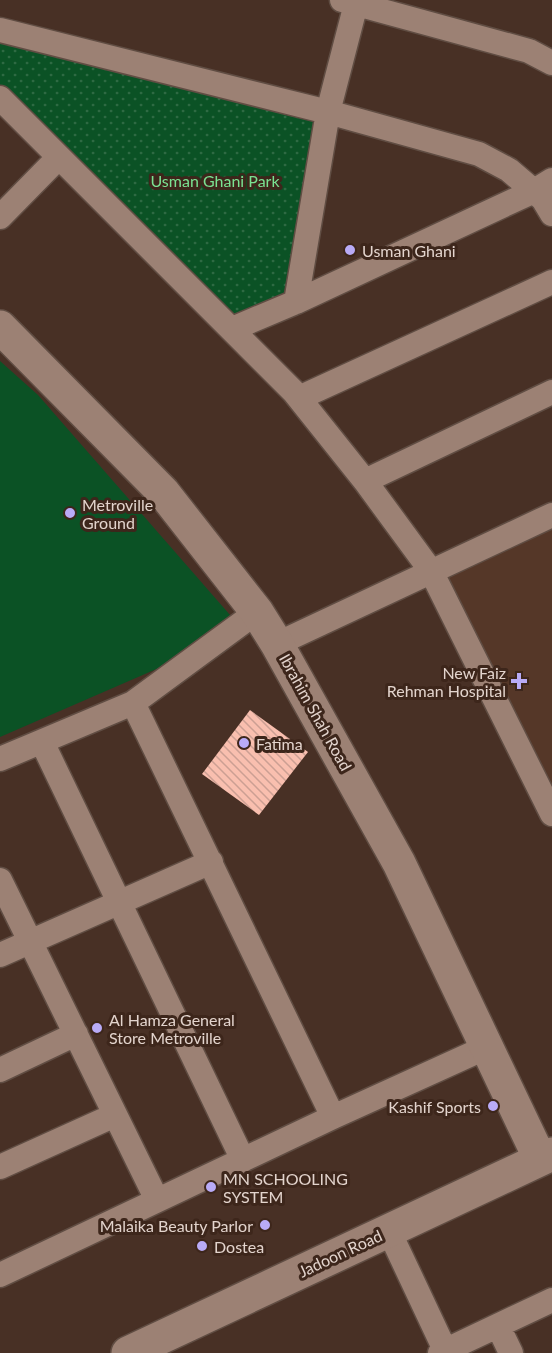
<svg xmlns="http://www.w3.org/2000/svg" width="552" height="1353" viewBox="0 0 552 1353" font-family="Lato,sans-serif">
<style>
.built{fill:#553728}
.park{fill:url(#park-dots)}
.pitch{fill:#0b5225}
.building{fill:url(#building-back-hatch)}
.lines{fill:none;stroke-linecap:round;stroke-linejoin:round}
.street-casing{stroke:#604d43;stroke-width:27}
.secondary-casing{stroke:#604d43;stroke-width:36}
.street{stroke:#9c8174;stroke-width:24}
.secondary{stroke:#9c8174;stroke-width:33}
.poi-dot{fill:#b9abf7;stroke:#3d261b;stroke-width:2}
.labels{text-anchor:middle;dominant-baseline:central;stroke-width:6;stroke-linejoin:round;paint-order:stroke}
.park-label{font-size:16px;fill:#7ae292;stroke:#3d261b}
.poi-label{font-size:16px;fill:#e3d4cd;stroke:#3d261b;text-anchor:start}
.street-label{font-size:16px;fill:#e3d4cd;stroke:#3d261b}
</style>
<defs>
<pattern id="park-dots" width="8" height="8" patternUnits="userSpaceOnUse" patternTransform="scale(1.5)"><rect width="8" height="8" fill="#0b5225"/><path d="M2 2h.1M6 6h.1" fill="none" stroke="#2e6a43" stroke-width="1.8" stroke-linecap="round"/></pattern>
<pattern id="building-back-hatch" width="6" height="6" patternUnits="userSpaceOnUse" patternTransform="scale(1.5)"><rect width="6" height="6" fill="#f9bfaf"/><path d="M-1 5l2 2M0 0l6 6M5-1l2 2" fill="none" stroke="#cc9f93"/></pattern>
</defs>
<rect width="100%" height="100%" fill="#483025"/>
<path class="built" d="M552,515V791L431,571Z"/>
<path class="park" d="M0,30L329,112L280,308L232,329L0,102Z"/>
<path class="pitch" d="M0,361L38,395L244,631L0,737Z"/>
<path class="building" d="M250,710L308,752L259,815L202,774Z"/>
<g class="lines">
<defs>
<path id="street" d="M342,0L529,51L552,63
M0,30L328,112L479,154L509,170L543,199L552,214
M0,98L294,392L365,481L431,571L552,814
M0,217L59,157
M296,302L328,112L357,0
M232,329L296,302L534,191L552,180
M299,398L552,282
M365,481L552,392
M277,644L552,515
M133,703L333,1117
M42,742L243,1160
M0,759L133,703L257,612
M0,880L157,1200
M0,955L211,862
M0,1070L76,1034
M0,1167L115,1115
M389,1231L445,1350
M0,1275L333,1117L487,1047
M498,1326L511,1353
M440,1353L552,1300"/>
<path id="secondary" d="M0,327L163,492L257,612L277,644L399,863L540,1159
M128,1353L552,1154"/>
</defs>
<use href="#street" class="street-casing"/>
<use href="#secondary" class="secondary-casing"/>
<use href="#street" class="street"/>
<use href="#secondary" class="secondary"/>
</g>
<g class="poi-dot">
<circle cx="350" cy="250" r="6"/>
<circle cx="70" cy="513" r="6"/>
<path d="M516 672h6v6h6v6h-6v6h-6v-6h-6v-6h6z"/>
<circle cx="244" cy="743" r="6"/>
<circle cx="97" cy="1028" r="6"/>
<circle cx="493" cy="1106" r="6"/>
<circle cx="211" cy="1187" r="6"/>
<circle cx="265" cy="1225" r="6"/>
<circle cx="202" cy="1246" r="6"/>
</g>
<g class="labels">
<g class="park-label">
<text x="215" y="180">Usman Ghani Park</text>
</g>
<g class="poi-label">
<text x="362" y="250">Usman Ghani</text>
<text x="82" y="504">Metroville<tspan x="82" dy="18">Ground</tspan></text>
<text x="506" y="672" text-anchor="end">New Faiz<tspan x="506" dy="18">Rehman Hospital</tspan></text>
<text x="256" y="743">Fatima</text>
<text x="109" y="1019">Al Hamza General<tspan x="109" dy="18">Store Metroville</tspan></text>
<text x="481" y="1106" text-anchor="end">Kashif Sports</text>
<text x="223" y="1178">MN SCHOOLING<tspan x="223" dy="18">SYSTEM</tspan></text>
<text x="253" y="1225" text-anchor="end">Malaika Beauty Parlor</text>
<text x="214" y="1246">Dostea</text>
</g>
<g class="street-label">
<text transform="translate(316 712) rotate(61)">Ibrahim Shah Road</text>
<text transform="translate(340 1253) rotate(-25)">Jadoon Road</text>
</g>
</g>
</svg>
